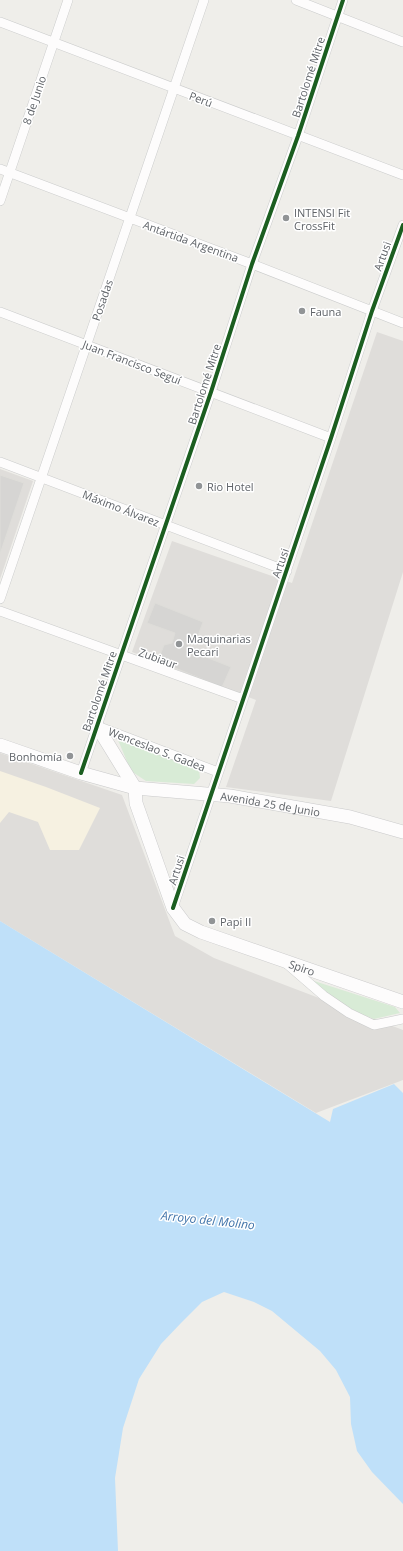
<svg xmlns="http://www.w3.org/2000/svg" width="403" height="1551" viewBox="0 0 403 1551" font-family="'Open Sans',sans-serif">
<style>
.industrial{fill:#dfddda}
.green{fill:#d8ebd6}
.sand{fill:#f6f1e1}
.water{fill:#bfe0f9}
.building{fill:#d6d5d3;stroke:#deddd9}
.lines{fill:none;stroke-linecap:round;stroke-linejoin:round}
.minor-casing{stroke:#cbcccc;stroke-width:10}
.secondary-casing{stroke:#cacacb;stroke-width:14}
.minor{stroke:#fdfcfc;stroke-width:9}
.secondary{stroke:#fdfcfc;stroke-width:13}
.cycleway-casing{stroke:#fff;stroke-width:6}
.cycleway{stroke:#1b5e20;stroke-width:4}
.poi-dot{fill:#919496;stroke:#fff;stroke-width:1.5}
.labels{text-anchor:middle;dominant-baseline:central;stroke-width:3;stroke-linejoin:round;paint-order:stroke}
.street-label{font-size:11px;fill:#5f6368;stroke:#fff}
.poi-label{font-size:11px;fill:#5f6368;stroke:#fff;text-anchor:start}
.water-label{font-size:12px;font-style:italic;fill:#4174aa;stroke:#fff}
</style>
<rect width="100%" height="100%" fill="#efeeea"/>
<path class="industrial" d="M377,332L403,341V572L331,801L226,787L256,700L132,652L172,541L292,583Z
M0,469L33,481L0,579Z
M0,753L122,795L175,936L214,958L403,1030V1080L316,1113L0,921Z"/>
<path class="green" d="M122,738L199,769L200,778L194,784L146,781L131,771L118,740Z
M311,980L395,1007L400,1013L374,1019L343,1007Z"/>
<path class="sand" d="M0,771L46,787L100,808L79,850H50L38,822L9,812L0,823Z"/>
<path class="water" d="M0,921L330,1122L333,1109L394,1084L403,1093V1504L372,1472L357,1451L351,1424L350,1397L336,1370L320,1351L272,1311L254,1302L224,1292L202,1302L181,1323L161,1344L139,1379L123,1428L115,1478L118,1551H0Z"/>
<path class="building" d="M0,475L24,483L0,554Z
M155,603L203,622L196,641L192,640L188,650L231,667L222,687L158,661L164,645L172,643L175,633L147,623Z"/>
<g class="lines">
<defs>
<path id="minor" d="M296,0L403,42
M0,22L403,175
M0,169L252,264L403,323
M0,201L68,0
M0,312L331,438
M0,462L287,571
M0,599L204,0
M0,611L243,699
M97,726L218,772
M81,773L211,392L252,264L298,136L343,0
M173,908L331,438L372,311L403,225
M287,964L324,996L349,1013L374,1025L403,1019"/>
<g id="secondary">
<path id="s1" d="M97,726L135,788L136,803L173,908L185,924L201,932L403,1002"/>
<path id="s2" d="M0,745L81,773L135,788L230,796L350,817L403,832"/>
</g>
</defs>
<use href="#minor" class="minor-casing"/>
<use href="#secondary" class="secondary-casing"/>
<use href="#minor" class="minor"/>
<use href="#secondary" class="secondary"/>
<defs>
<path id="cycleway" d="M81,773L211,392L252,264L298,136L343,0
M173,908L331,438L372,311L403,225"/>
</defs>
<use href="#cycleway" class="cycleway-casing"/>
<use href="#cycleway" class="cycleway"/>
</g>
<g class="poi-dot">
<circle cx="286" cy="218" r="4"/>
<circle cx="302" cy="311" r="4"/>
<circle cx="199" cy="486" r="4"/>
<circle cx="179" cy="644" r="4"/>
<circle cx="70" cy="756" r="4"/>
<circle cx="212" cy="921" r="4"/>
</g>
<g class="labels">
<g class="street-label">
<text transform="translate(308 77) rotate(-72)">Bartolomé Mitre</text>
<text transform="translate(201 99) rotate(21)">Perú</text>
<text transform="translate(34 100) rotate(-71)">8 de Junio</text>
<text transform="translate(191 241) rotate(20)">Antártida Argentina</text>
<text transform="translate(382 256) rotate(-70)">Artusi</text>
<text transform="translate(102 300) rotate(-71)">Posadas</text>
<text transform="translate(132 362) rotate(21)">Juan Francisco Seguí</text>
<text transform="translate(204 384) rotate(-72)">Bartolomé Mitre</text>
<text transform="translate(121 508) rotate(21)">Máximo Álvarez</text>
<text transform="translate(280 563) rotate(-71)">Artusi</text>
<text transform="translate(158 658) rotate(20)">Zubiaur</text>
<text transform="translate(99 691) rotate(-71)">Bartolomé Mitre</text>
<text transform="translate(157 749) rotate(21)">Wenceslao S. Gadea</text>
<text stroke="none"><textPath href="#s2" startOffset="278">Avenida 25 de Junio</textPath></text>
<text transform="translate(176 870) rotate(-72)">Artusi</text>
<text stroke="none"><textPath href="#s1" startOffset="344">Spiro</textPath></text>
</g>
<g class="poi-label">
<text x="294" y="212">INTENSI Fit<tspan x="294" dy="13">CrossFit</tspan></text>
<text x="310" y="311">Fauna</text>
<text x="207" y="486">Rio Hotel</text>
<text x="187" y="638">Maquinarias<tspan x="187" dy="13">Pecari</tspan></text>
<text x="62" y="756" text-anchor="end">Bonhomía</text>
<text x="220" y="921">Papi II</text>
</g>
<g class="water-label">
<text transform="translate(208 1220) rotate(6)">Arroyo del Molino</text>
</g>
</g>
</svg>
